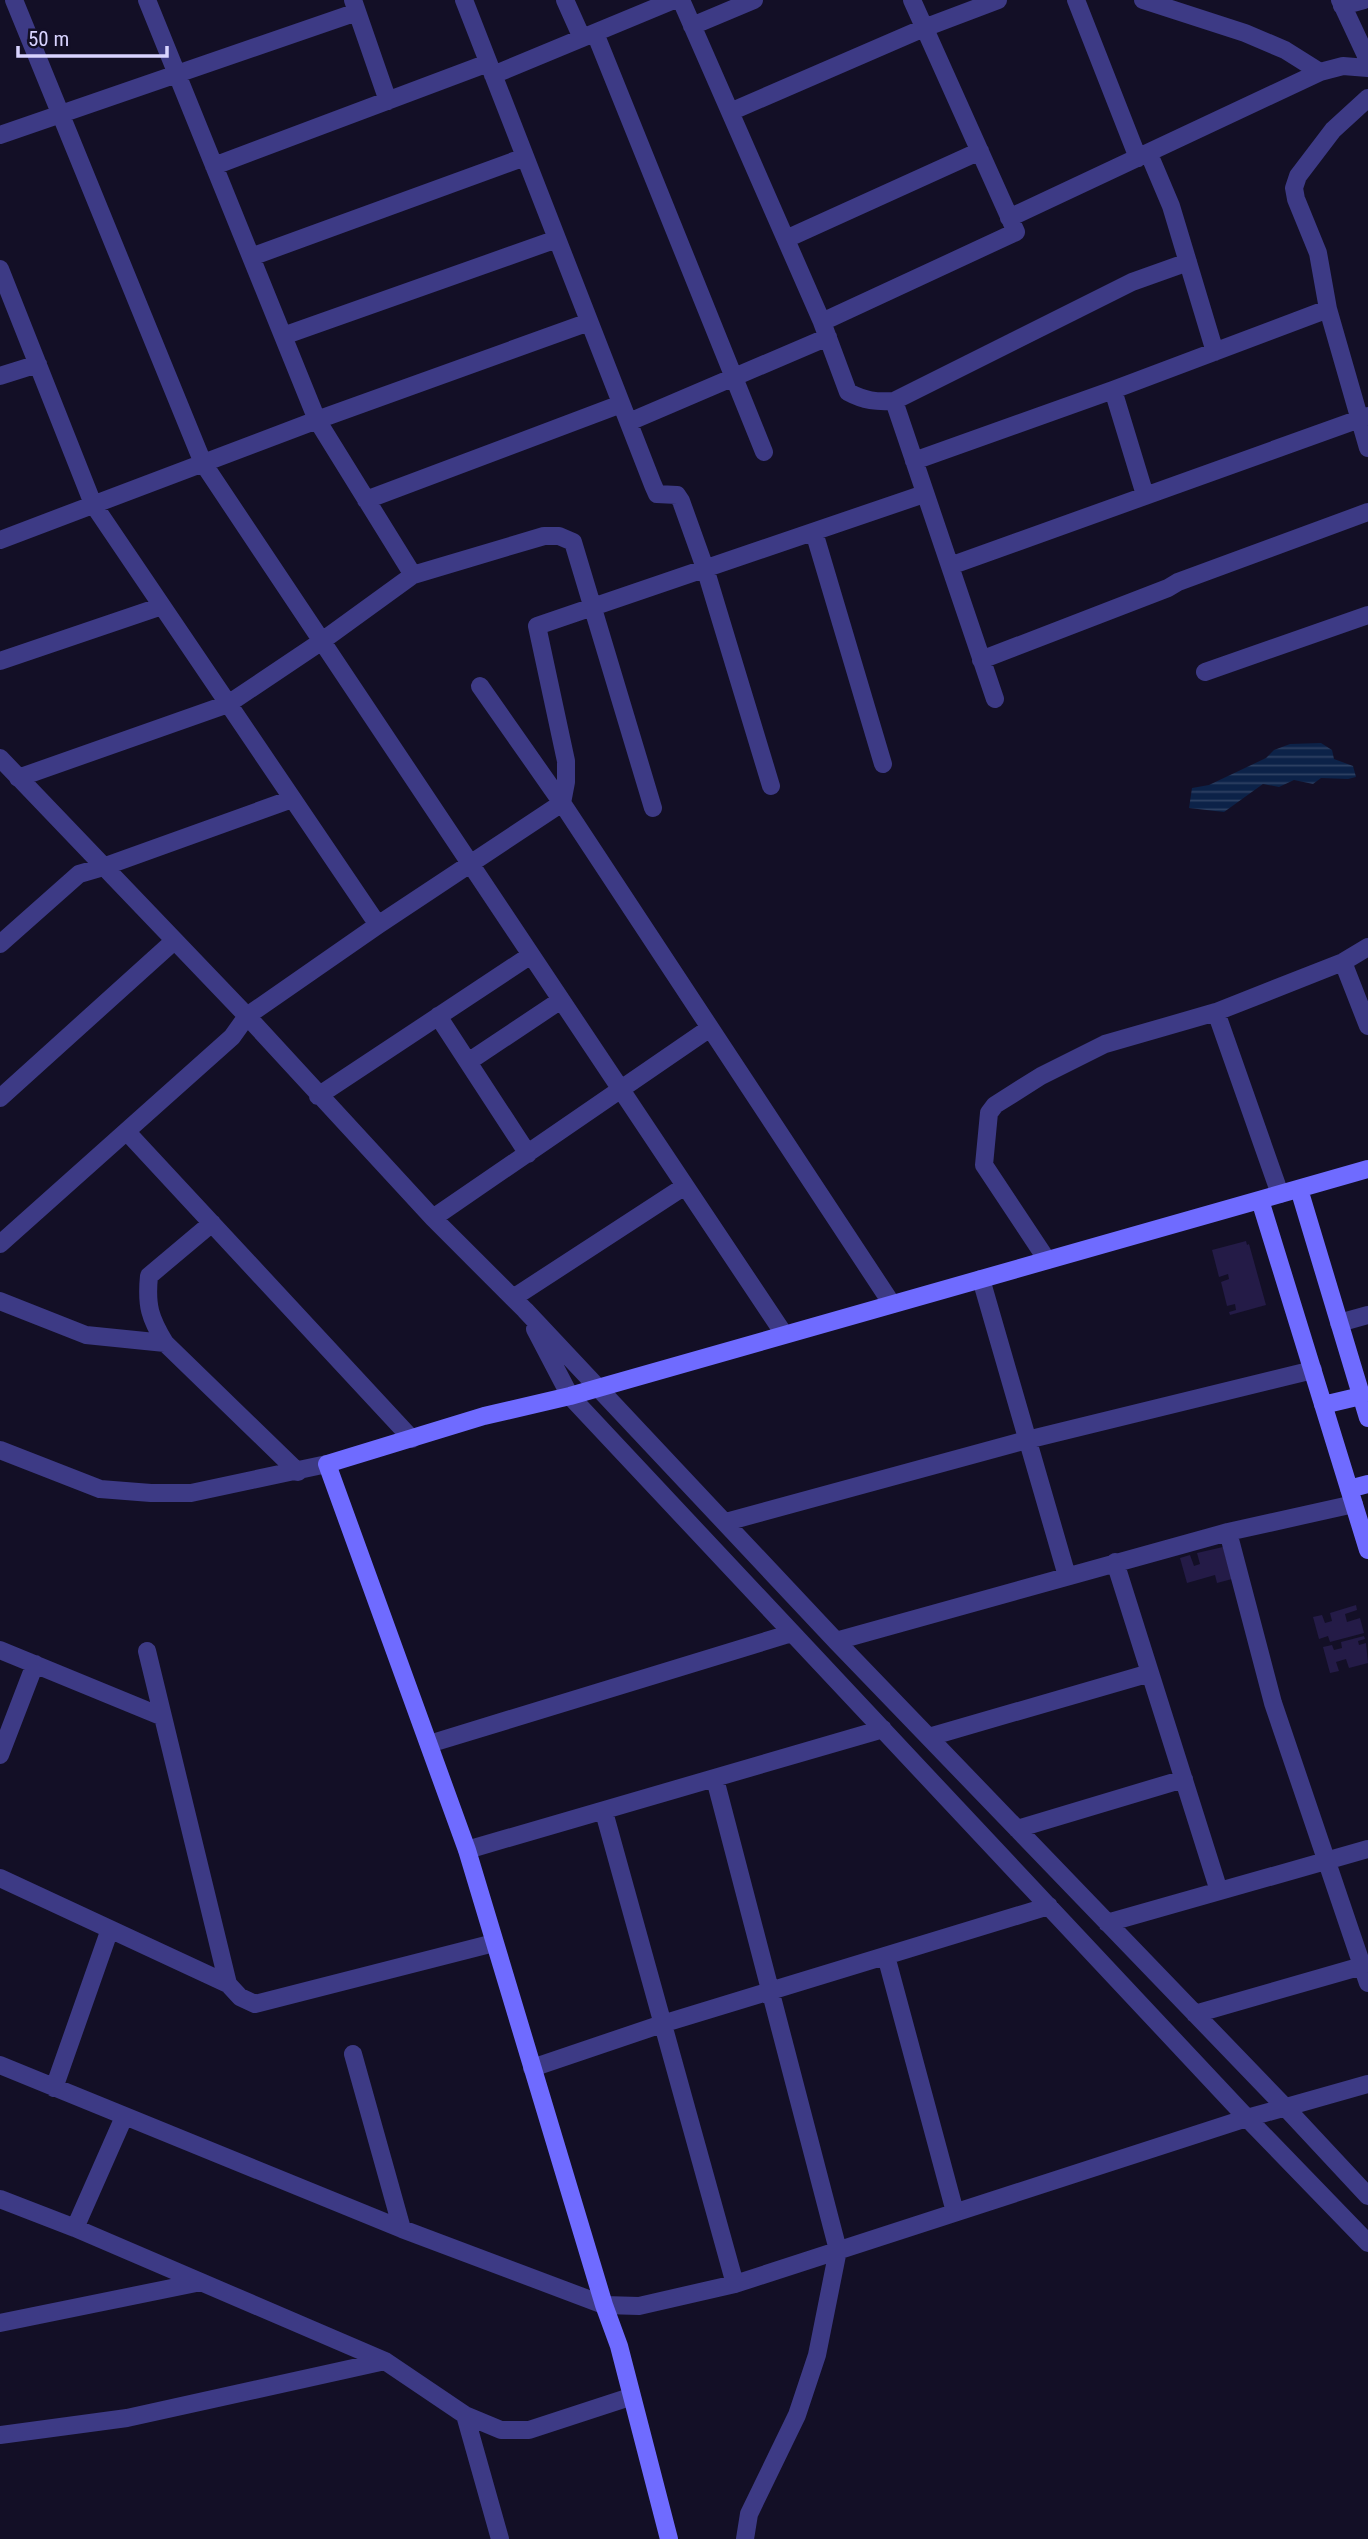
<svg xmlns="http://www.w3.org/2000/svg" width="1368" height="2539" viewBox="0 0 1368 2539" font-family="'Roboto Condensed',sans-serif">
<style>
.water{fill:url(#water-rules)}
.building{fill:#241b47}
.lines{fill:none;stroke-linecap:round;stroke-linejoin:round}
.street{stroke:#3d3a85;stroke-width:18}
.secondary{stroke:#6f6bff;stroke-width:18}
</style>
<defs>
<pattern id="water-rules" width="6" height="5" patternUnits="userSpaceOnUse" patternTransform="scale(1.75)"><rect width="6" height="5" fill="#0c2248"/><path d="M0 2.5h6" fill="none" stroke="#2f4163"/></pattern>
</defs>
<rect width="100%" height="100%" fill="#130f26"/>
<path class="water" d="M1321,743L1332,750L1334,759L1353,766L1356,777L1348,779L1321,778L1313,784L1294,780L1279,787L1263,784L1224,812L1189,808L1192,788L1209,785L1266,758L1274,750L1290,744Z"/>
<path class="building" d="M1246,1241L1247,1245L1249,1244L1266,1305L1230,1315L1229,1312L1236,1310L1235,1304L1227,1306L1221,1282L1229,1279L1228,1274L1219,1277L1212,1250Z
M1223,1547L1232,1579L1217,1583L1215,1575L1187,1583L1180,1558L1190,1555L1194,1566L1200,1564L1197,1553Z
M1356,1605L1357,1610L1345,1614L1347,1622L1360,1618L1364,1633L1330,1642L1328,1636L1319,1639L1313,1617L1322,1615L1325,1623L1332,1621L1330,1613Z
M1364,1636L1365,1639L1358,1641L1359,1645L1366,1643L1368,1663L1349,1668L1346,1659L1336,1662L1339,1671L1330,1673L1323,1647L1332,1645L1334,1650L1342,1648L1341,1642Z"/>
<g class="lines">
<path class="street" d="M14,0L203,463L784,1334
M147,0L317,420L413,575
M353,0L388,101
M464,0L653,485L657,494L677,495L681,501L705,568L771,786
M565,0L582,38
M681,0L822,322L848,392C865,401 876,402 894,401L1132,282L1188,262
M1076,0L1138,158
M1143,0L1245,33L1285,50L1320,72
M1340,0L1368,60
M1342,6L1364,0
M692,26L754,0
M595,33L764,452
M493,75L674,0
M1368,98L1333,130L1298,176L1294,188L1296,199L1318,253L1328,309L1368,448
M730,112L924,28L998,0
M0,135L357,12
M1149,154L1171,206L1215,352
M214,166L488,63
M1009,218L1320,72L1343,66L1368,68
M786,239L980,151
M251,257L525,157
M0,269L93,504L378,925
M822,322L1016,232L912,0
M283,336L557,239
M0,376L38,364
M1113,390L1145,495
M894,401L995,699
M629,422L828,337
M914,461L1113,390L1328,309
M366,500L621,404
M814,532L883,764
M0,540L317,420L589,322
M950,566L1368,416
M981,660L1168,588L1178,582L1368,512
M0,661L162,606
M1205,672L1368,615
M480,686L562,803L892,1304
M0,758L247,1016L433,1218L525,1310L836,1641L1285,2107L1368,2196
M18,778L228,704L322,641L413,575L544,536H559L573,542L653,808
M0,944L79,874L103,867L292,799
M1343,962L1368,1026
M438,1016L528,1154
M468,1062L561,1000
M318,1096L531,955
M0,1098L174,941
M127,1132L412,1439
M1280,1194L1216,1012L1343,962L1368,947
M433,1218L710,1028
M212,1223L149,1276C146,1306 150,1318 165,1343L298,1472
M0,1244L232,1037L247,1016L378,925L562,803L566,782V761L537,626L924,494
M1047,1260L984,1165L989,1113L995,1105L1041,1076L1105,1044L1216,1012
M981,1279L1067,1576
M513,1298L685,1186
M0,1301L86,1335L165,1343
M1339,1323L1368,1315
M535,1329L570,1396L1247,2118L1368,2243
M0,1450L100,1489L151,1493H191L327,1464
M726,1522L1027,1440L1313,1370
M1228,1532L1273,1703L1368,1983
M1115,1562L1219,1891
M836,1641L1228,1532L1354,1504
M0,1650L163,1717
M147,1651L228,1984L240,1997L255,2004L494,1943
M929,1737L1150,1673
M429,1744L792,1633
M0,1755L35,1664
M715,1779L838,2250L817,2355L797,2415L749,2514L745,2539
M604,1812L735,2284
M1017,1829L1184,1779
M467,1850L883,1729
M0,1878L228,1984
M1107,1923L1368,1849
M886,1956L955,2212
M1195,2014L1362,1966
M353,2054L402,2229
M0,2065L402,2229L604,2305L639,2306L735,2284L1247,2118L1368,2084
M532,2068L662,2024L1049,1906
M54,2088L110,1929
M0,2199L75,2228L385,2361L465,2415L501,2430H529L630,2397
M75,2228L124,2117
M0,2323L201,2282
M465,2415L500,2539
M0,2435L127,2418L385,2361"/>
<path class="secondary" d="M1299,1189L1368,1418
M1260,1200L1368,1550
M1323,1405L1361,1396
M1349,1489L1368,1484
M669,2539L619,2346L604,2305L467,1850L327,1464L484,1416L570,1396L1368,1169"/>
</g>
<path d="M18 46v10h149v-10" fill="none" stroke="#d9d4ff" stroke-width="3.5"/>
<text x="28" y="46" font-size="21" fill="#d9d4ff" stroke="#130f26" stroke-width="5" paint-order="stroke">50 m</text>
</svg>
